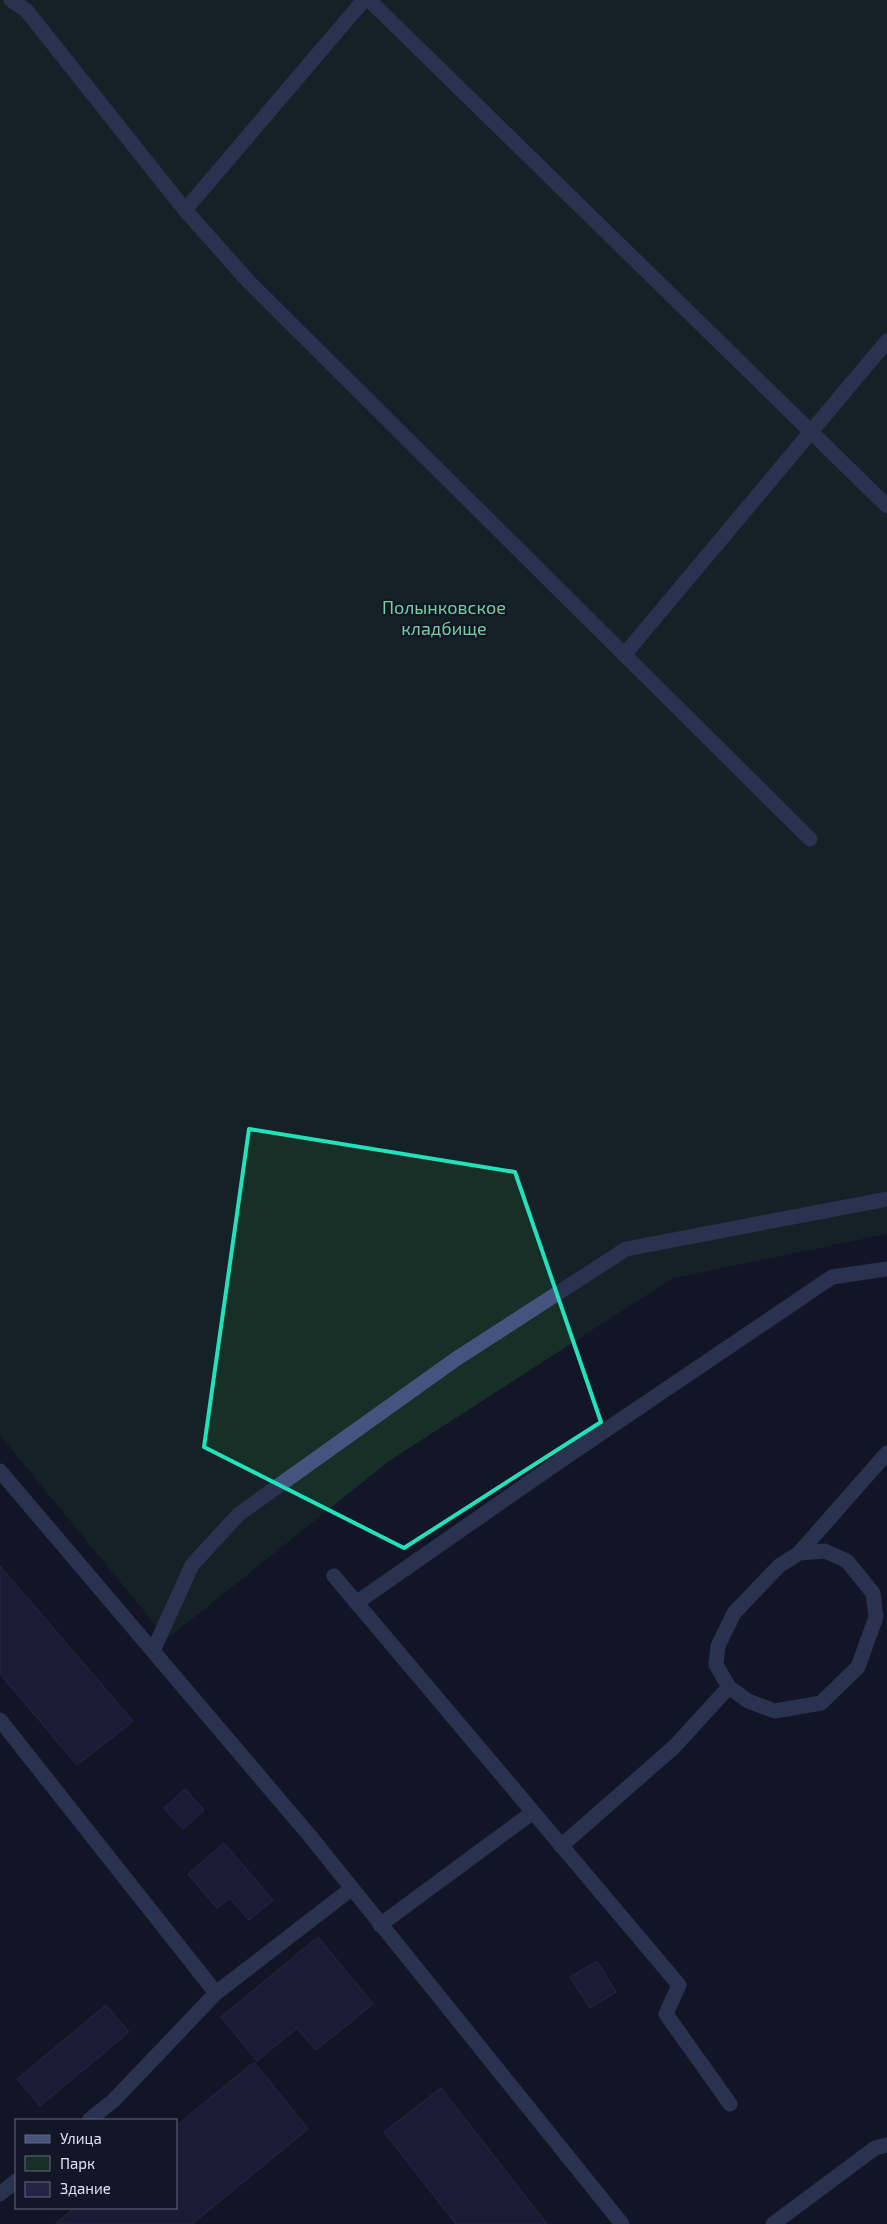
<svg xmlns="http://www.w3.org/2000/svg" width="887" height="2224" viewBox="0 0 887 2224" font-family="'Exo 2',sans-serif">
<style>
.green{fill:#173027}
.building{fill:#222545;stroke:#373d6e}
.lines{fill:none;stroke-linecap:round;stroke-linejoin:round}
.minor{stroke:#45547f;stroke-width:15}
.marked{fill:none;stroke:#23e1bb;stroke-width:4;stroke-linejoin:round}
.labels{text-anchor:middle;dominant-baseline:central;stroke-width:4.5;stroke-linejoin:round;paint-order:stroke}
.park-label{font-size:18px;fill:#72d29d;stroke:#131626}
</style>
<rect width="100%" height="100%" fill="#131626"/>
<path class="green" d="M0,0H887V1234L673,1278L389,1461L167,1639L0,1435Z"/>
<path class="building" d="M0,1566L133,1721L77,1765L0,1674Z
M185,1789L204,1810L183,1829L164,1808Z
M224,1843L273,1900L249,1920L230,1898L217,1908L188,1874Z
M318,1937L373,2004L316,2050L297,2028L257,2061L221,2017Z
M597,1961L616,1992L590,2008L570,1977Z
M106,2005L129,2032L40,2106L17,2079Z
M254,2062L308,2129L192,2224H55L75,2208H176V2126Z
M441,2088L547,2224H456L384,2132Z"/>
<g class="lines">
<path class="minor" d="M11,0L26,10L185,210L249,282L810,839
M369,0L887,506
M185,210L364,0
M624,655L887,341
M0,1471L310,1836L622,2224
M825,1551L847,1561L873,1593L876,1617L858,1667L821,1703L775,1711L748,1701L729,1687L716,1665L718,1646L734,1613L779,1566L799,1553Z
M799,1553L887,1453
M334,1576L679,1985L666,2014L730,2104
M356,1603L560,1461L832,1277L887,1269
M153,1651L192,1565L239,1514L456,1359L626,1249L887,1199
M0,1720L216,1993
M561,1846L674,1747L729,1687
M380,1925L533,1812
M89,2120L114,2100L216,1993L351,1889
M0,2194L16,2181
M773,2224L875,2148L887,2145"/>
</g>
<path d="M0 0H887V2224H0ZM249,1129L515,1172L601,1422L404,1548L204,1447Z" fill="#131626" fill-opacity=".55" fill-rule="evenodd"/>
<path class="marked" d="M249,1129L515,1172L601,1422L404,1548L204,1447Z"/>
<g class="labels">
<g class="park-label">
<text x="444" y="607">Полынковское<tspan x="444" dy="21">кладбище</tspan></text>
</g>
</g>
<rect x="15" y="2119" width="162" height="90" fill="#131626" stroke="#64687b"/>
<rect x="25" y="2135" width="25" height="8" fill="#45547f" stroke="#64687b"/>
<text x="60" y="2144" font-size="15" fill="#dde3fa">Улица</text>
<rect x="25" y="2156" width="25" height="15" fill="#173027" stroke="#64687b"/>
<text x="60" y="2169" font-size="15" fill="#dde3fa">Парк</text>
<rect x="25" y="2182" width="25" height="15" fill="#222545" stroke="#64687b"/>
<text x="60" y="2194" font-size="15" fill="#dde3fa">Здание</text>
</svg>
